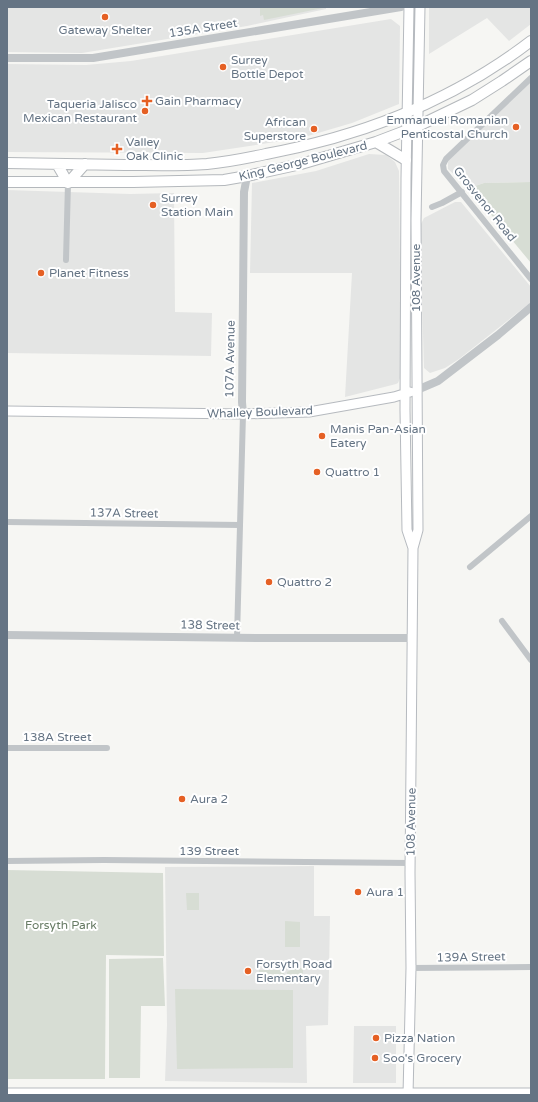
<svg xmlns="http://www.w3.org/2000/svg" width="538" height="1102" viewBox="0 0 538 1102" font-family="'Varela Round',sans-serif">
<style>
.built{fill:#e4e5e4}
.green{fill:#d7ddd4}
.lines{fill:none;stroke-linecap:round;stroke-linejoin:round}
.secondary-casing{stroke:#b6babf;stroke-width:11}
.primary-casing{stroke:#b4b8bc;stroke-width:12}
.minor{stroke:#c1c5c8;stroke-width:6}
.tertiary{stroke:#c1c5c8;stroke-width:8}
.secondary{stroke:#fff;stroke-width:9}
.primary{stroke:#fff;stroke-width:10}
.poi-dot{fill:#e56024;stroke:#fff;stroke-width:1.5}
.labels{text-anchor:middle;dominant-baseline:central;stroke-width:4;stroke-linejoin:round;paint-order:stroke}
.street-label{font-size:12px;fill:#657484;stroke:#fff}
.poi-label{font-size:12px;fill:#657484;stroke:#fff;text-anchor:start}
.park-label{font-size:12px;fill:#677b64;stroke:#fff}
</style>
<rect width="100%" height="100%" fill="#f6f6f3"/>
<path class="built" d="M7,7H326V9L247,26L82,53L7,52Z
M429,7H531V24L509,41L487,18L429,54Z
M391,19L400,26L399,104L352,123L301,138L203,153L7,152V64L86,65L131,61Z
M531,79V182L484,183L469,188L448,169V160Z
M369,154L386,155L395,162L399,171L401,376L398,383L396,384L345,397L352,273H250L252,183L316,171Z
M7,190L130,194L174,193L175,312L212,313L211,356L7,353Z
M455,202H461L531,287V302L459,359L445,368L430,373L424,368L420,226L424,218Z
M314,866V916H330L328,1025L306,1026L307,1083L165,1081L167,1025L165,867Z
M354,1026H396V1083H353Z"/>
<path class="green" d="M260,7H323V8L264,20L263,15L260,16Z
M531,182V263L469,188L484,183Z
M7,870L163,873L164,956L106,955L105,1079H7Z
M186,893H199V910H187Z
M285,921L300,922V947H285Z
M163,958L165,1006H141L140,1078H109V959Z
M295,968H303V983H287V972Z
M259,970H284V982H259Z
M175,989L293,990V1068L177,1069Z"/>
<g class="lines">
<defs>
<path id="secondary" d="M7,411L243,414L309,412L394,397L410,392
M413,548L418,530L416,220L420,7
M7,1093H531
M408,1095L411,968L410,873L413,548L407,530L405,410L406,178L409,7"/>
<path id="primary" d="M376,142L406,160
M7,163C46,164 86,164 125,165C152,165 180,166 207,164C227,162 247,158 266,154C362,136 454,100 531,41
M57,164L68,183L85,164
M7,182H133L224,180L247,176L301,164L376,142L418,126L472,100L502,81L531,61"/>
</defs>
<use href="#secondary" class="secondary-casing"/>
<use href="#primary" class="primary-casing"/>
<path class="minor" d="M531,78L446,159L443,165L444,171L531,279
M432,207L442,203L462,192
M66,260L68,183
M7,522L240,525
M470,567L531,516
M502,621L531,660
M237,637L243,414
M7,748H107
M7,861L104,860L410,863
M411,968L531,967"/>
<path class="tertiary" d="M7,58H93L401,7
M417,390L438,381L498,335L531,307
M243,414L242,402L244,192L247,176
M7,635L256,638H412"/>
<use href="#secondary" class="secondary"/>
<use href="#primary" class="primary"/>
</g>
<g class="poi-dot">
<circle cx="105" cy="17" r="4"/>
<circle cx="223" cy="67" r="4"/>
<path d="M145 95h4v4h4v4h-4v4h-4v-4h-4v-4h4z"/>
<circle cx="145" cy="111" r="4"/>
<circle cx="516" cy="127" r="4"/>
<circle cx="314" cy="129" r="4"/>
<path d="M115 143h4v4h4v4h-4v4h-4v-4h-4v-4h4z"/>
<circle cx="153" cy="205" r="4"/>
<circle cx="41" cy="273" r="4"/>
<circle cx="322" cy="436" r="4"/>
<circle cx="317" cy="472" r="4"/>
<circle cx="269" cy="582" r="4"/>
<circle cx="182" cy="799" r="4"/>
<circle cx="358" cy="892" r="4"/>
<circle cx="248" cy="971" r="4"/>
<circle cx="376" cy="1038" r="4"/>
<circle cx="375" cy="1058" r="4"/>
</g>
<g class="labels">
<g class="street-label">
<text transform="translate(203 28) rotate(-9)">135A Street</text>
<text transform="translate(303 161) rotate(-14)">King George Boulevard</text>
<text transform="translate(485 204) rotate(51)">Grosvenor Road</text>
<text transform="translate(416 278) rotate(-90)">108 Avenue</text>
<text transform="translate(230 359) rotate(-89)">107A Avenue</text>
<text transform="translate(260 412) rotate(-2)">Whalley Boulevard</text>
<text transform="translate(124 513) rotate(1)">137A Street</text>
<text transform="translate(210 625) rotate(1)">138 Street</text>
<text x="57" y="737">138A Street</text>
<text transform="translate(411 822) rotate(-89)">108 Avenue</text>
<text x="209" y="851">139 Street</text>
<text transform="translate(471 957) rotate(-1)">139A Street</text>
</g>
<g class="poi-label">
<text x="105" y="30" text-anchor="middle">Gateway Shelter</text>
<text x="231" y="60">Surrey<tspan x="231" dy="14">Bottle Depot</tspan></text>
<text x="155" y="101">Gain Pharmacy</text>
<text x="137" y="104" text-anchor="end">Taqueria Jalisco<tspan x="137" dy="14">Mexican Restaurant</tspan></text>
<text x="508" y="120" text-anchor="end">Emmanuel Romanian<tspan x="508" dy="14">Penticostal Church</tspan></text>
<text x="306" y="122" text-anchor="end">African<tspan x="306" dy="14">Superstore</tspan></text>
<text x="126" y="142">Valley<tspan x="126" dy="14">Oak Clinic</tspan></text>
<text x="161" y="198">Surrey<tspan x="161" dy="14">Station Main</tspan></text>
<text x="49" y="273">Planet Fitness</text>
<text x="330" y="429">Manis Pan-Asian<tspan x="330" dy="14">Eatery</tspan></text>
<text x="325" y="472">Quattro 1</text>
<text x="277" y="582">Quattro 2</text>
<text x="190" y="799">Aura 2</text>
<text x="366" y="892">Aura 1</text>
<text x="256" y="964">Forsyth Road<tspan x="256" dy="14">Elementary</tspan></text>
<text x="384" y="1038">Pizza Nation</text>
<text x="383" y="1058">Soo's Grocery</text>
</g>
<g class="park-label">
<text x="61" y="925">Forsyth Park</text>
</g>
</g>
<rect width="538" height="1102" fill="none" stroke="#657484" stroke-width="16"/>
</svg>
